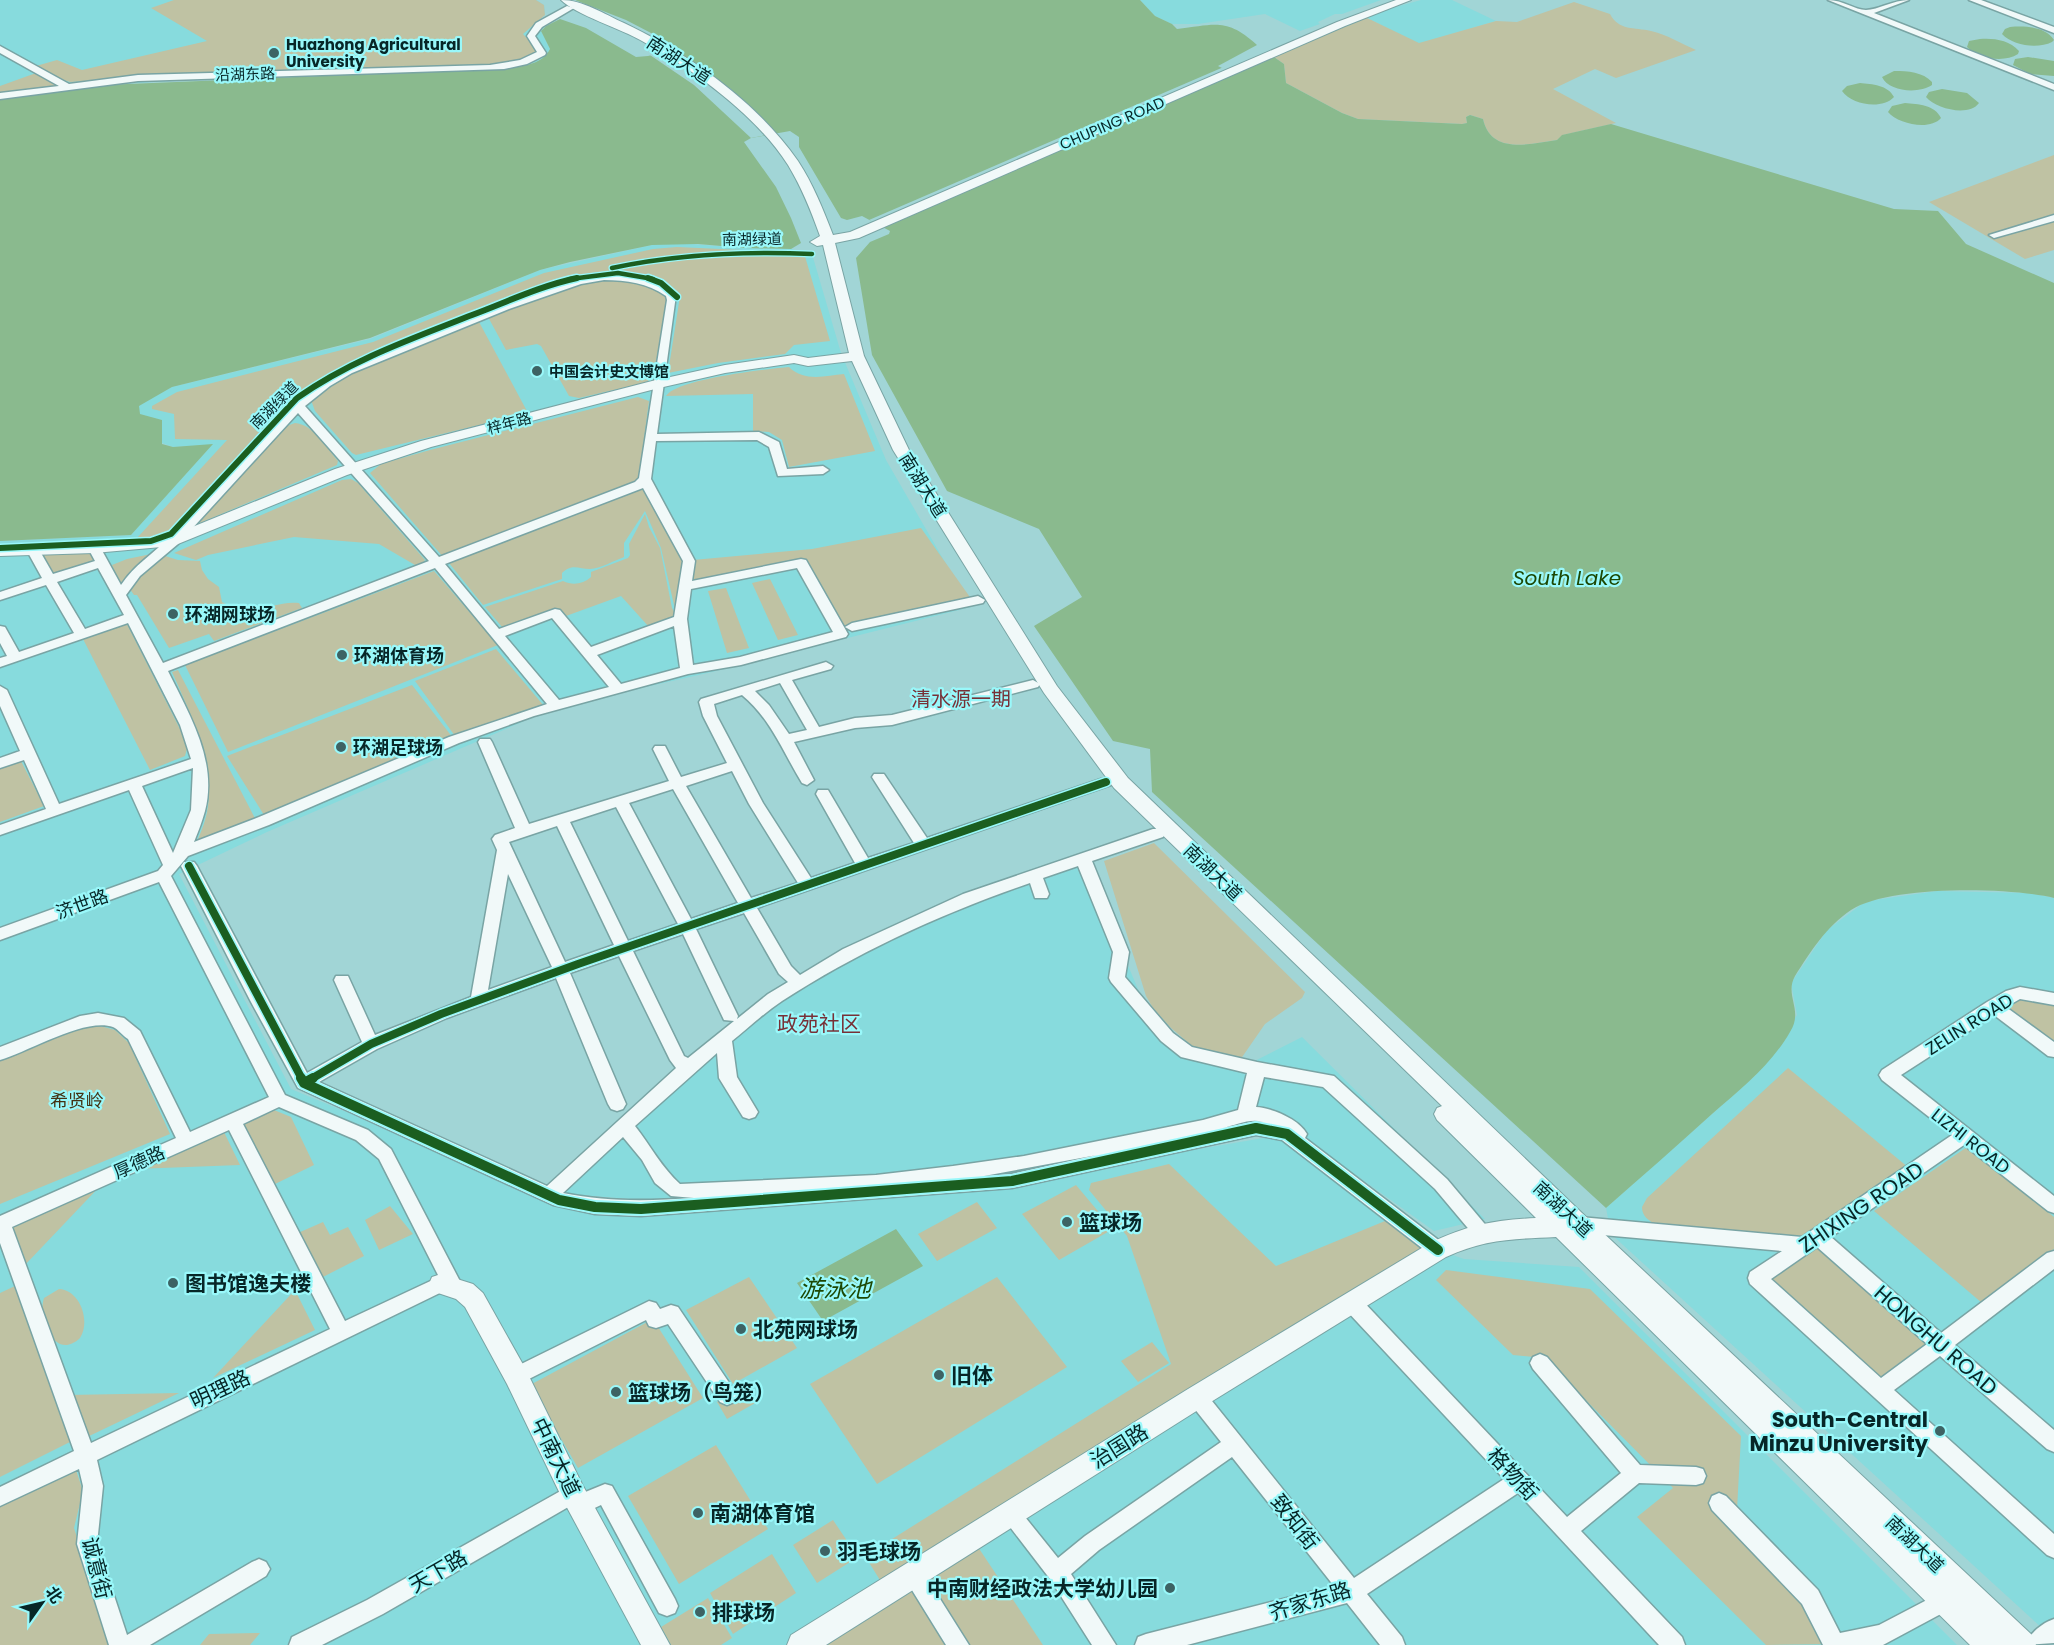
<svg xmlns="http://www.w3.org/2000/svg" width="2054" height="1645" viewBox="0 0 2054 1645" font-family="Poppins,'Noto Sans SC',sans-serif">
<style>
.built{fill:#87dbdd}
.green{fill:#bfc2a3}
.water{fill:#8aba8e}
.pier{fill:#a1d5d6}
.lines{fill:none;stroke-linecap:round;stroke-linejoin:round}
.minor-casing{stroke:#79a4a4;stroke-width:3}
.major-casing{stroke:#79a4a4;stroke-width:2}
.minor{fill:#f1f9f9;fill-rule:evenodd}
.major{fill:#f1f9f9;fill-rule:evenodd}
.cycleway-far3-casing{stroke:#99f8fa;stroke-width:7}
.cycleway-far2-casing{stroke:#99f8fa;stroke-width:9}
.cycleway-far1-casing{stroke:#99f8fa;stroke-width:11}
.cycleway-casing{stroke:#99f8fa;stroke-width:14}
.cycleway-far3{stroke:#1b5e20;stroke-width:4.5}
.cycleway-far2{stroke:#1b5e20;stroke-width:6}
.cycleway-far1{stroke:#1b5e20;stroke-width:8}
.cycleway{stroke:#1b5e20;stroke-width:10}
.poi-dot{fill:#3d6364;stroke:#99f8fa;stroke-width:2}
.labels{text-anchor:middle;dominant-baseline:central;stroke-width:4.5;stroke-linejoin:round;paint-order:stroke}
.far-poi-label{font-size:15px;font-weight:bold;fill:#072627;stroke:#99f8fa;text-anchor:start}
.far-street-label{font-size:15px;fill:#072627;stroke:#99f8fa}
.street-label{font-size:18px;fill:#072627;stroke:#99f8fa}
.poi-label{font-size:18px;font-weight:bold;fill:#072627;stroke:#99f8fa;text-anchor:start}
.park-label{font-size:18px;fill:#443213;stroke:#99f8fa}
.water-label{font-size:20px;font-style:italic;fill:#1c4703;stroke:#99f8fa}
.neighbourhood-label{font-size:20px;fill:#783137;stroke:#99f8fa}
.quarter-label{font-size:21px;fill:#783137;stroke:#99f8fa}
.near-street-label{font-size:21px;fill:#072627;stroke:#99f8fa}
.near-poi-label{font-size:21px;font-weight:bold;fill:#072627;stroke:#99f8fa;text-anchor:start}
.near-water-label{font-size:24px;font-style:italic;fill:#1c4703;stroke:#99f8fa}
</style>
<rect width="100%" height="100%" fill="#a1d5d6"/>
<path class="built" d="M0,0H536L544,5L545,15L535,24L546,26L541,31L550,49L546,57L538,62L491,70L171,81L103,85L0,99Z
M1140,0H1381L1342,14H1335L1318,22L1320,24L1300,31L1265,14L1198,24H1172L1155,16Z
M1421,0H1452L1496,21L1419,44L1363,16Z
M678,243L745,248L791,249L812,254L841,353L886,460L971,607L712,672L557,707L267,832L179,874L291,1089L559,1200L641,1209L1012,1181L1287,1134L1438,1250L1464,1259L1579,1267L1957,1645H0V541L131,535L212,445L173,447L162,443L140,415L138,406L172,387L370,339L540,270L652,245Z
M1083,859L1143,1001L1179,1041L1239,1069L1302,1037L1485,1219L1434,1231L1293,1130L1255,1121L1008,1174L644,1200L565,1194L559,1183L584,1174L601,1147L688,1067L849,953Z
M1937,891L2029,893L2054,898V1639L1611,1234L1606,1208L1756,1075L1797,1015L1791,983L1827,930L1862,904L1874,900Z"/>
<path class="green" d="M174,0H536L544,5L545,15L523,34L538,50L537,54L529,59L495,66L373,70L275,71L70,82L60,79L36,66L57,60L82,70L207,41L151,8Z
M1574,2L1610,14C1619,31 1634,27 1651,31C1666,34 1682,44 1696,50L1616,78L1595,69L1553,89L1616,123L1563,135L1557,140C1530,144 1491,155 1483,119L1470,115L1466,117L1467,123L1462,124L1358,119L1342,113L1286,83L1284,64L1274,57L1363,16L1419,43L1496,21L1517,22Z
M36,73L59,84L54,87L0,94V86Z
M2054,155V250L2025,259L1929,202Z
M677,247L804,253L830,341L794,345L785,354L718,363L668,373L680,296C659,274 628,270 599,272C568,275 537,289 508,300C435,326 359,351 296,396L168,534L158,538H137L227,440L175,439L174,414L152,409V406L177,392L373,342L544,273L653,249Z
M611,278L645,283L668,296L653,378L644,383L579,398L569,396L541,346L537,344L506,350L488,317L581,283Z
M478,320L528,413L356,455L352,453L315,411L311,400L355,371Z
M789,367C804,382 825,376 844,374L875,451L789,467L782,440L769,432L753,431V394L666,396C676,379 767,369 789,367Z
M638,397L649,401L639,477L635,484L444,558L370,473L381,464L430,450Z
M295,423C313,424 327,448 338,461L337,465L200,523L199,519L284,427Z
M351,479L358,483L425,560L422,564L415,565L379,544L294,537L208,555L196,560L174,553L342,480Z
M643,487L685,562L678,616L674,605L661,548L645,511L624,543V557C615,560 600,569 590,569C579,569 572,563 562,573V579L483,605L449,563Z
M645,514L649,527L660,548L672,608L677,617L649,627L621,596L566,616L559,609L503,628L485,607L563,581C573,586 583,584 591,577V572L628,558L630,555L629,544Z
M921,528L972,600L845,631L803,559L690,581L693,560L812,549Z
M92,552L98,563L51,578L37,553Z
M156,553L121,586L112,565L127,559Z
M162,555L178,560L200,561L202,570L208,579L219,587L222,602C254,621 271,600 299,603L302,608L214,641L209,634L169,648L137,595H134L127,585Z
M434,571L498,645L228,752L185,665Z
M770,579L798,635L778,640L752,583Z
M726,588L749,648L727,653L708,591Z
M127,624L188,745L185,756L150,770L83,639Z
M496,649L544,706L455,736L415,681Z
M178,670L259,826L191,854C198,839 206,823 208,806C214,760 190,713 172,672Z
M412,685L453,738L264,815L227,756Z
M20,759L44,806L0,822V767Z
M1154,843L1305,992L1302,998L1265,1024L1238,1063L1209,1054L1191,1045L1171,1028L1153,1008L1146,996L1104,861Z
M2022,999L2054,1003V1044L2005,1009Z
M100,1026L115,1030L129,1043L170,1134L0,1204V1059L81,1027Z
M1788,1068L1909,1168L1802,1241L1656,1225C1649,1220 1642,1217 1642,1207L1647,1198Z
M274,1110L291,1117L314,1165L275,1184L242,1123Z
M223,1130L240,1165L135,1169Z
M1967,1147L2054,1217V1249L1982,1303L1874,1211Z
M1169,1164L1276,1266L1385,1221L1427,1250L904,1573L949,1645H788L883,1585L865,1556L1171,1364L1127,1236L1089,1190L1091,1183Z
M103,1183L24,1266L9,1225Z
M1076,1185L1113,1229L1059,1260L1022,1214Z
M977,1202L997,1228L937,1261L918,1234Z
M390,1206L413,1234L379,1250L365,1220Z
M323,1222L330,1235L348,1227L364,1256L321,1278L298,1233Z
M1817,1245L1929,1344L1880,1381L1768,1280Z
M1446,1270L1590,1289L1741,1436L1736,1528L1837,1644L1766,1645L1637,1517L1673,1488L1544,1358L1513,1355L1436,1280Z
M749,1277L797,1348L733,1384L686,1310Z
M997,1277L1067,1367L877,1484L810,1384Z
M15,1286L72,1441L0,1477V1293Z
M59,1289C80,1290 91,1321 80,1338C55,1362 37,1318 44,1298Z
M295,1290L315,1330L213,1378Z
M653,1319L703,1398L578,1468L530,1385Z
M1152,1342L1169,1363L1138,1382L1121,1361Z
M747,1386L757,1402L727,1419L717,1402Z
M179,1393L83,1439L67,1395Z
M716,1445L768,1529L679,1584L628,1496Z
M75,1467L83,1491L74,1528L111,1645H0V1504Z
M833,1520L858,1557L817,1583L793,1545Z
M974,1541L1043,1645H968L919,1575Z
M772,1554L796,1593L733,1634L710,1593Z
M708,1598L732,1638L721,1645H671L661,1627Z
M260,1633L250,1645H200L209,1634Z"/>
<path class="water" d="M575,0H1140L1155,16L1172,24L1177,29C1215,25 1226,17 1257,45L1218,66L1234,74L1274,57L1284,64L1286,83L1342,113L1358,119L1462,124L1467,123L1466,117L1470,115L1483,119C1491,155 1530,144 1557,140L1562,135L1611,124L1894,209L1938,211L1966,244L2054,283V898C2010,887 1889,885 1851,910C1826,927 1811,951 1795,976C1784,996 1804,1010 1790,1032C1771,1065 1741,1089 1712,1114C1677,1146 1641,1177 1606,1208L1152,792L1150,749L1113,741L1034,626L1082,597L1039,529L947,491L872,355L856,258L870,242L889,234L890,231L862,216L847,220L841,218L799,147V137L790,131L751,138L744,142L776,187L791,218L801,243L791,249L745,248L698,244L652,245L570,262L540,270L370,338L172,387L139,406L140,414L162,420V444L173,447L213,444L131,535L0,541V99L103,85L511,68C527,65 542,64 550,49L541,31L546,26L560,19L586,28L636,57L648,56L672,50L676,46L626,20Z
M2010,27C2025,26 2045,26 2054,40L2052,42C2038,49 2013,46 2002,34L2005,29Z
M1980,39C1994,38 2009,40 2019,51L2018,54C2004,63 1979,59 1967,47L1969,41Z
M2028,57L2054,61V76L2030,74L2013,65L2015,59Z
M1894,71C1908,71 1923,72 1932,82V85C1919,94 1889,92 1882,77Z
M1860,83C1872,84 1888,85 1894,97C1882,110 1852,105 1842,91L1847,86Z
M1942,89L1967,93L1979,103C1969,117 1936,109 1926,97L1929,92Z
M1905,103C1918,104 1935,105 1941,118C1930,131 1898,124 1888,112L1892,106Z
M896,1229L923,1266L823,1321L797,1283Z"/>
<path class="pier" d="M669,47L731,89L776,133L751,138L694,85L647,53Z
M1274,54L1277,56L882,226L869,220L1226,66L1234,71Z"/>
<g class="lines">
<defs>
<path id="minor" d="M1828,0C1843,0 1855,10 1866,10C1878,10 1893,0 1909,0L1874,13L2054,84V90Z
M1969,0H1981L2054,27V33Z
M567,6L574,8L542,27L535,36L546,53L545,55L527,64L504,69L138,81L0,99V93L59,86L0,53V46L69,84L138,75L490,65L520,60L537,52L527,36L536,23Z
M2054,215V221L1994,238L1989,235Z
M604,274C628,274 659,277 676,295L657,434L759,432L779,442L787,469L823,466L829,470L823,474L778,476L769,447L757,440L656,441L651,479L695,561L692,581L801,559L806,560L848,634L846,637L741,665L688,674L534,716L459,743L269,825L188,856L171,876L285,1095L368,1130L391,1149L463,1287L461,1293L454,1295L446,1290L97,1460L103,1486L97,1544L127,1635L252,1562L259,1559L266,1562L270,1569L266,1576L150,1645H109L77,1544L83,1486L79,1469L0,1506V1487L74,1451L0,1243V1216L176,1138L128,1039C123,1036 118,1029 113,1027C85,1017 28,1052 0,1060V1047L80,1016L98,1013L124,1018L140,1031L190,1132L269,1097L159,882L0,940V928L158,871L163,865L129,790L0,835V825L46,809L24,760L0,768V758L20,751L0,706V686L7,690L59,804L191,759L180,725L128,623L0,667V658L7,656L0,643V626L5,627L19,652L74,633L46,585L0,600V592L42,578L26,549L32,545L37,546L53,574L95,561L88,548L89,545H99L121,585C134,565 153,554 170,537C227,480 274,410 344,369L501,305L575,279ZM604,280C627,280 647,283 666,296L667,300L639,478L635,482L439,557L305,406L330,386L352,373L509,309L581,284ZM298,413L429,561L163,663L126,595L140,576L178,544ZM643,488L683,561L674,617L591,647L560,610L555,609L499,629L445,564ZM98,568L124,615L85,629L57,582ZM435,568L547,704L449,737L259,817L194,842C198,832 202,822 205,811C218,761 189,714 168,671ZM797,568L833,632L740,657L693,665L687,619L691,589ZM552,618L609,687L559,700L505,636ZM674,626L680,668L621,684L597,655ZM193,768L191,810L173,853L142,786ZM279,1107L356,1140L379,1159L439,1277L345,1321L243,1124ZM229,1130L330,1329L91,1443L12,1227Z
M978,596L985,600L983,603L852,631L845,627L852,623Z
M826,662L833,666L831,669L792,680L819,727L855,718L892,715L1033,680L1040,684L1038,687L892,725L855,728L794,742L814,780L807,785L802,783C783,752 771,719 742,695L714,704L717,716L763,803L811,878L855,863L816,794L818,790H828L868,858L914,843L872,777L874,774H884L927,838L1101,779H1111L1113,782L1111,785L757,908L791,966L800,975L843,949L963,894L1153,829H1163L1166,833L1163,837L1092,861L1129,952L1125,977L1173,1033L1192,1047L1257,1062L1334,1076L1447,1179L1489,1229L1492,1234L1489,1239L1483,1242L1477,1239L1435,1189L1323,1087L1264,1077L1256,1107C1272,1108 1299,1119 1307,1134L1305,1138L1445,1245L1447,1250L1445,1255L1438,1258L1431,1255L1282,1140L1256,1135L1012,1188L641,1216L595,1214L553,1205L298,1088L251,1002L181,866L184,862H194L197,866L307,1073L362,1042L334,980L336,976H348L375,1035L471,997L497,850L492,839L495,835L515,828L478,742L480,739H490L492,742L529,824L669,781L653,749L655,746H665L681,777L727,763L703,716L699,702L701,699ZM780,683L807,730L789,734L769,705L755,691ZM732,771L749,804L798,883L751,898L686,786ZM673,789L738,903L691,919L629,803ZM616,807L678,924L628,941L570,822ZM557,826L614,945L565,962L509,842ZM1078,866L1113,952L1109,978L1111,982L1161,1041L1181,1057L1247,1073L1238,1110L1203,1120L1024,1156L953,1166L876,1175L680,1184C662,1168 650,1145 635,1126L717,1053L719,1078L743,1117L749,1119L755,1117L758,1112L737,1077L732,1041C748,1028 764,1013 782,1001C859,951 943,913 1030,883L1035,898H1047L1049,894L1043,878ZM508,874L552,967L488,990ZM744,913L779,974L788,982L768,994L737,1019L738,1016L696,929ZM683,934L724,1020L734,1021L688,1058L684,1056L633,951ZM619,956L670,1060L676,1068L547,1186L319,1082L377,1049L447,1018L556,978L608,1104L611,1109L617,1111L623,1109L626,1104L570,973ZM1256,1121L1223,1128C1236,1125 1250,1118 1263,1122ZM623,1137L642,1160L655,1183L671,1196L694,1198C649,1201 607,1202 563,1193ZM1097,1155L1012,1174L984,1176Z
M2020,987L2054,993V1005L2020,999L2006,1007L2054,1042V1057L2048,1056L1994,1015L1901,1075L2054,1196V1213L2048,1211L1964,1145L1831,1237L1941,1333L2047,1253L2054,1251V1269L1955,1345L2054,1430V1452L2047,1449L1940,1356L1894,1390L2054,1534V1558L2047,1555L1750,1284L1748,1278L1750,1272L1782,1251L1580,1233L1574,1230L1571,1225L1574,1220L1580,1217L1802,1237L1952,1135L1882,1080L1879,1075L1882,1070L1987,1002L2006,991ZM1817,1247L1927,1344L1881,1378L1771,1279Z
M1351,1294L1358,1296L1567,1517L1621,1473L1533,1369L1530,1363L1533,1357L1540,1354L1547,1357L1640,1465L1696,1467L1703,1469L1706,1476L1703,1483L1696,1485L1639,1483L1581,1531L1682,1637L1685,1645H1659L1518,1493L1367,1594L1402,1637L1405,1645H1380L1347,1603L1187,1645H1135L1138,1637L1146,1634L1334,1586L1232,1457L1099,1550L1071,1574L1116,1645H1092L1050,1579L1000,1514L1003,1507L1010,1504L1017,1507L1058,1558L1085,1536L1221,1442L1190,1403L1187,1397L1190,1391L1197,1388L1204,1391L1354,1578L1504,1479L1344,1308L1342,1302L1344,1296Z
M649,1301L656,1303L660,1309L671,1305L678,1307L734,1390L737,1396L734,1402L727,1405L720,1402L668,1324L656,1328L649,1326L646,1320L523,1382L516,1385L509,1382L506,1376L509,1370Z
M573,1484L580,1486L583,1493L605,1484L612,1486L675,1599L678,1606L675,1613L667,1616L659,1613L601,1505L580,1515L573,1512L570,1506L383,1614L322,1645H289L292,1637L367,1600Z
M1719,1493L1726,1496L1818,1590L1840,1633L1879,1625L1944,1591L1952,1594L1955,1601L1952,1608L1883,1645H1823L1802,1604L1712,1510L1709,1503L1712,1496Z
M913,1564L920,1567L969,1645H946L902,1574L906,1567Z
M2054,1619V1643L2025,1645C2030,1633 2042,1623 2054,1619Z"/>
<path id="major" d="M561,0C583,0 604,14 624,23C689,54 756,101 798,161C813,184 823,209 833,235L850,232L1337,22L1396,0H1411L1345,26L859,238L835,243L864,356L909,450L1057,686L1128,778L1582,1213L2032,1635L2036,1645H1970L1556,1237C1514,1239 1485,1239 1446,1257L1206,1405L826,1645H787L791,1635L1188,1389L1430,1243C1468,1225 1494,1220 1536,1218L1437,1120L1434,1114L1437,1108L1442,1106L1114,788L1044,693L893,450L852,361L808,366L794,363L725,373L659,388L431,447L347,475L173,546L94,553L0,556V546L94,543L170,536L335,469L421,441L652,381L725,365L794,355L808,358L849,353L823,245L817,246L810,242L820,236C811,211 802,188 788,165C756,115 694,70 642,41C622,29 576,15 561,0Z
M441,1274L473,1284L483,1293L525,1368L582,1484L670,1645H641L564,1502L507,1384L465,1307L456,1299L432,1291L429,1284L432,1277Z"/>
</defs>
<use href="#minor" class="minor-casing"/>
<use href="#major" class="major-casing"/>
<use href="#minor" class="minor"/>
<use href="#major" class="major"/>
<defs>
<path id="cycleway-far3" d="M612,268C678,254 744,251 812,254
M570,279L618,273L653,279"/>
<path id="cycleway-far2" d="M648,278L661,283L677,297
M0,548L151,541L171,534L297,398C351,360 411,339 472,315C507,302 540,286 577,278"/>
<path id="cycleway-far1" d="M189,866L302,1079
M311,1079L371,1044L441,1014L578,964L1106,782"/>
<path id="cycleway" d="M301,1078L304,1083L559,1200L595,1207L641,1209L1012,1181L1256,1128L1287,1134L1438,1250
M304,1083L313,1078"/>
</defs>
<use href="#cycleway-far3" class="cycleway-far3-casing"/>
<use href="#cycleway-far2" class="cycleway-far2-casing"/>
<use href="#cycleway-far1" class="cycleway-far1-casing"/>
<use href="#cycleway" class="cycleway-casing"/>
<use href="#cycleway-far3" class="cycleway-far3"/>
<use href="#cycleway-far2" class="cycleway-far2"/>
<use href="#cycleway-far1" class="cycleway-far1"/>
<use href="#cycleway" class="cycleway"/>
</g>
<g class="poi-dot">
<circle cx="274" cy="53" r="6"/>
<circle cx="537" cy="371" r="6"/>
<circle cx="173" cy="614" r="6"/>
<circle cx="342" cy="655" r="6"/>
<circle cx="341" cy="747" r="6"/>
<circle cx="1067" cy="1222" r="6"/>
<circle cx="173" cy="1283" r="6"/>
<circle cx="741" cy="1329" r="6"/>
<circle cx="939" cy="1375" r="6"/>
<circle cx="616" cy="1392" r="6"/>
<circle cx="1940" cy="1431" r="6"/>
<circle cx="698" cy="1513" r="6"/>
<circle cx="825" cy="1551" r="6"/>
<circle cx="1170" cy="1588" r="6"/>
<circle cx="700" cy="1612" r="6"/>
</g>
<g class="labels">
<g class="far-poi-label">
<text x="286" y="44">Huazhong Agricultural<tspan x="286" dy="17">University</tspan></text>
<text x="549" y="371">中国会计史文博馆</text>
</g>
<g class="far-street-label">
<text transform="translate(245 74) rotate(-2)">沿湖东路</text>
<text transform="translate(1112 123) rotate(-23)">CHUPING ROAD</text>
<text transform="translate(752 239) rotate(-1)">南湖绿道</text>
<text transform="translate(274 405) rotate(-45)">南湖绿道</text>
<text transform="translate(509 423) rotate(-15)">梓年路</text>
</g>
<g class="street-label">
<text transform="translate(679 60) rotate(33)">南湖大道</text>
<text transform="translate(923 485) rotate(58)">南湖大道</text>
<text transform="translate(1213 872) rotate(44)">南湖大道</text>
<text transform="translate(82 904) rotate(-20)">济世路</text>
<text transform="translate(1969 1024) rotate(-32)">ZELIN ROAD</text>
<text transform="translate(1971 1141) rotate(38)">LIZHI ROAD</text>
<text transform="translate(139 1162) rotate(-24)">厚德路</text>
<text transform="translate(1563 1209) rotate(43)">南湖大道</text>
<text transform="translate(1915 1544) rotate(44)">南湖大道</text>
</g>
<g class="poi-label">
<text x="185" y="614">环湖网球场</text>
<text x="354" y="655">环湖体育场</text>
<text x="353" y="747">环湖足球场</text>
</g>
<g class="park-label">
<text x="77" y="1100">希贤岭</text>
</g>
<g class="water-label">
<text x="1567" y="578">South Lake</text>
</g>
<g class="neighbourhood-label">
<text x="961" y="699">清水源一期</text>
</g>
<g class="quarter-label">
<text x="819" y="1023">政苑社区</text>
</g>
<g class="near-street-label">
<text transform="translate(1861 1207) rotate(-34)">ZHIXING ROAD</text>
<text transform="translate(1936 1340) rotate(41)">HONGHU ROAD</text>
<text transform="translate(220 1389) rotate(-25)">明理路</text>
<text transform="translate(1119 1446) rotate(-32)">治国路</text>
<text transform="translate(556 1457) rotate(64)">中南大道</text>
<text transform="translate(1513 1474) rotate(47)">格物街</text>
<text transform="translate(1295 1522) rotate(52)">致知街</text>
<text transform="translate(97 1568) rotate(76)">诚意街</text>
<text transform="translate(438 1571) rotate(-30)">天下路</text>
<text transform="translate(1310 1601) rotate(-17)">齐家东路</text>
</g>
<g class="near-poi-label">
<text x="1079" y="1222">篮球场</text>
<text x="185" y="1283">图书馆逸夫楼</text>
<text x="753" y="1329">北苑网球场</text>
<text x="951" y="1375">旧体</text>
<text x="628" y="1392">篮球场（鸟笼）</text>
<text x="1928" y="1419" text-anchor="end">South-Central<tspan x="1928" dy="24">Minzu University</tspan></text>
<text x="710" y="1513">南湖体育馆</text>
<text x="837" y="1551">羽毛球场</text>
<text x="1158" y="1588" text-anchor="end">中南财经政法大学幼儿园</text>
<text x="712" y="1612">排球场</text>
</g>
<g class="near-water-label">
<text x="835" y="1288">游泳池</text>
</g>
</g>
<g transform="translate(42 1603) rotate(56)" stroke="#99f8fa" stroke-width="4.5" paint-order="stroke">
<path d="M0-4.5L10 22L0 15L-10 22Z" fill="#072627"/>
<text y="-9" font-size="16" font-weight="bold" text-anchor="middle" fill="#072627">北</text>
</g>
</svg>
